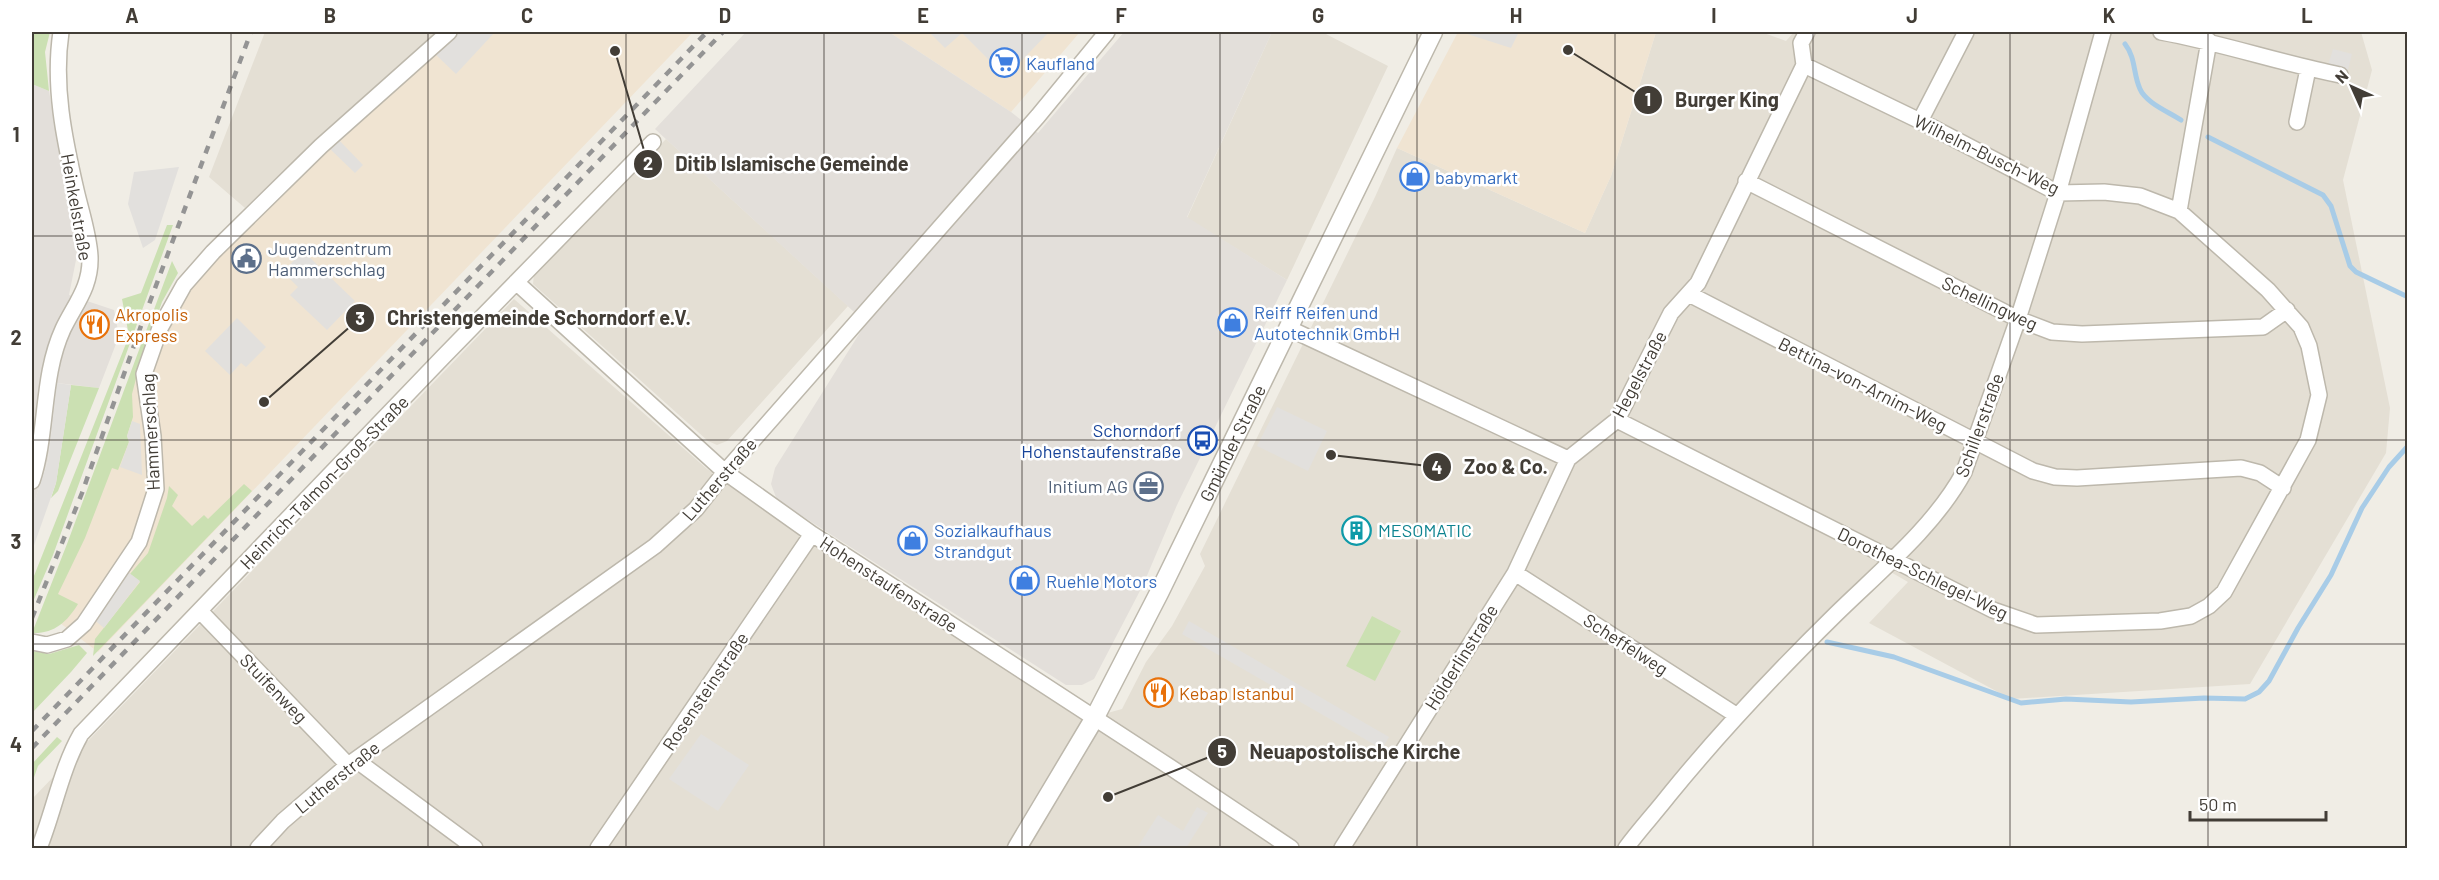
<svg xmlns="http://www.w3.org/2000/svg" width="2439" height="880" viewBox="0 0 2439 880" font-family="Barlow,sans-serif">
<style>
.residential{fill:#e4dfd4}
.commercial{fill:#f0e4d2}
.industrial{fill:#e3dfda}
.green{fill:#cbe0b2}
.parking{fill:#e2e0dd}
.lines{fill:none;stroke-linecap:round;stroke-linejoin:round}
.stream{stroke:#a8cce7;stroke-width:5}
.minor-casing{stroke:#bdb8ac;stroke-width:18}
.tertiary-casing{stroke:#bdb8ac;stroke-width:21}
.minor{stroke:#fff;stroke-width:15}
.tertiary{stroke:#fff;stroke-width:18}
.rail{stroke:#949494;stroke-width:4.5;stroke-dasharray:8 8;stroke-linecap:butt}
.grid{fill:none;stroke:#423d36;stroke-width:1.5;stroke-opacity:0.55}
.labels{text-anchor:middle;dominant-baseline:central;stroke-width:5;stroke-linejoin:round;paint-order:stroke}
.shop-label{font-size:18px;fill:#366cbe;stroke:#fff;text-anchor:start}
.street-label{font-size:18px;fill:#423d36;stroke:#fff}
.service-label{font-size:18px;fill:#4e5e75;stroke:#fff;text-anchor:start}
.food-label{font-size:18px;fill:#c56008;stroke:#fff;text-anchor:start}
.transit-label{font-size:18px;fill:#164399;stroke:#fff;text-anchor:end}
.culture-label{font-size:18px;fill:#0d838f;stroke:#fff;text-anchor:start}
.leader{fill:none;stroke:#423d36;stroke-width:2}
.callout-dot{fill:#423d36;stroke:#fff;stroke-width:2}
.mark-label{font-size:18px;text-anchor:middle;font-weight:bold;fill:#fff}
.callout-label{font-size:20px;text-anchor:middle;font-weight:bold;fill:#423d36;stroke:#fff;stroke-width:5;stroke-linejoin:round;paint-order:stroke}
.neatline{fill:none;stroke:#423d36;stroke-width:2}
.grid-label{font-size:20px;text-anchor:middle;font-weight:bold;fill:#423d36}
</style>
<rect width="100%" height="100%" fill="#f0ede5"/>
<path class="residential" d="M265,32H436L329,128L245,208L209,177Z
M1272,32H1322L1388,66L1287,280L1187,218Z
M1656,32H1761L1786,41L1794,32H2361L2372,70L2343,180L2390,408L2386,453L2250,684L2011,699L1869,623L1908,582L1889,571L1736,724L1663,812L1637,848H32V799L514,299L707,469L1082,720L1122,709L1146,662L1172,626L1205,566L1200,554L1375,197L1397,148L1585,233L1611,176Z
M666,139L848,306L727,441L717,445L708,441L533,284L534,274Z"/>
<path class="commercial" d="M454,32H693L98,652L43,610L149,332L190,285L313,156Z
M889,32H1080L1011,112Z
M1458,32H1656L1611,176L1585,233L1397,148Z"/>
<path class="industrial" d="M746,32H889L1011,112L1038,133L1124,32H1272L1187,217L1287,280L1177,505L1143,585L1094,679L1082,685H1066L777,500L771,484L775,468L866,323L655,129Z
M32,84L49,91L77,255L69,295L114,310L119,336L99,388L57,383L48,461L32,509Z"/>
<path class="green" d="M32,32H50L45,52L49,91L32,84Z
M167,225H173L53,555L32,604V581L129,336L122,299L141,293Z
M172,261L178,273L162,302L138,371L132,394L133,417L127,436L129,442L118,470L112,468L85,538L58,594L78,604C67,622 54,634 32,633L67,544Z
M71,385L99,388L58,491L51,498L56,483Z
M244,484L252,491L93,656L95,639L140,582L130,574L148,553L167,498L169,486L178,495L172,506L192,526L204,515L208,519Z
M1372,616L1401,631L1375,681L1346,666Z
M79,645L87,653L71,672L32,713V651L49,654Z
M57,737L62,741L38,766L32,783V764Z"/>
<path class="parking" d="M457,32H495L456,74L434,53Z
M929,32H1049L1006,77L962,33L945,48Z
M1461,32H1519L1511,48Z
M2333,49L2352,54L2348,70L2328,65Z
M338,139L363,165L355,173L329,148Z
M179,167L155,240L143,248L128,204L134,172Z
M303,251L355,301L327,330L290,295L298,287L283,272Z
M237,318L266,347L246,367L241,363L230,375L205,351Z
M57,383L71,385L56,483L32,551V509L48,461Z
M1277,407L1327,431L1308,471L1257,446Z
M132,421L140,424L142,475L120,467L129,442L127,436Z
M128,572L140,581L104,628L92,618Z
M1189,621L1389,737L1382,749L1182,634Z
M701,734L749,765L718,811L669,779Z
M1197,807L1208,813L1186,848H1137L1158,815L1183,831Z"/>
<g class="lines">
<path class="stream" d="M2125,44C2136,58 2133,74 2140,89C2146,103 2169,112 2181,120
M2208,137L2323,195L2331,206L2350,266L2356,272L2408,297
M1827,642L1894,657L2021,703L2066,699L2131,702L2204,698L2245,699L2259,692L2269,681L2298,628L2331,575L2362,508L2389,467L2408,446"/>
<defs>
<path id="minor" d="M2161,32C2222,43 2280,63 2340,75
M1804,65L1920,121L2058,193L2104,192L2140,196L2179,211
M1920,121L1966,32
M2297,122L2308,69
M1746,181L2018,319L2052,332L2082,334L2263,327L2287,310
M516,282L725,472L812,534L1170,767L1291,848
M1689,294L2033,471L2055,477L2077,478L2241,468L2260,473L2283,488
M1288,328L1568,459
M1617,420L1993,610L2036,625L2160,621L2191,616L2209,606L2224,592L2308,440L2319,395L2309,346L2301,327L2268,290L2179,211L2209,41
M32,481C48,432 41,377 63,329C75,304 91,287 90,257C89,235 81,212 76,190C64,138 53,85 61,32
M1515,573L1736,715
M200,611L348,765
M32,642L47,645L67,639L84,624L139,542L156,489L153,436L144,374L160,328L184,285L213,252L321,146L449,32
M356,760L475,848
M39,848C54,811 61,769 81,734L443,357L653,142
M258,848L283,821L348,765L655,546L696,509L725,472L1038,116L1107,32
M598,848L812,534
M1342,848L1515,573L1568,459L1617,420L1671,313L1698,283L1804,65L1801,43L1807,32
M1626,848C1639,830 1655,813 1669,795C1721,731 1777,672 1836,614C1879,572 1935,526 1964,472L2018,319L2058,193L2103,32"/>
<g id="tertiary">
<path id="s1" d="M1017,848L1094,719L1159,593L1433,32"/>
</g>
</defs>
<use href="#minor" class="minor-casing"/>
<use href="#tertiary" class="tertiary-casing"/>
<use href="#minor" class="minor"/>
<use href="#tertiary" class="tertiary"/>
<path class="rail" d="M32,618L82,493L142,323L251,32
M32,731L707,32
M32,748L723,32"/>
</g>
<path class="grid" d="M231,32V848M428,32V848M626,32V848M824,32V848M1022,32V848M1220,32V848M1417,32V848M1615,32V848M1813,32V848M2010,32V848M2208,32V848M32,236H2408M32,440H2408M32,644H2408"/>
<defs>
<symbol id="supermarket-ring" viewBox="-11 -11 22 22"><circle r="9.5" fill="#fff" stroke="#3f7fe0" stroke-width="1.5"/><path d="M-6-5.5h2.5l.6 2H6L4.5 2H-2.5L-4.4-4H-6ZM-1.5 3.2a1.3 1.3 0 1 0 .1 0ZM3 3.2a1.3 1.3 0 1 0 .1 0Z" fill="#3f7fe0"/></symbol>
<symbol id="shop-ring" viewBox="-11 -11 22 22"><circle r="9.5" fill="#fff" stroke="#3f7fe0" stroke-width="1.5"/><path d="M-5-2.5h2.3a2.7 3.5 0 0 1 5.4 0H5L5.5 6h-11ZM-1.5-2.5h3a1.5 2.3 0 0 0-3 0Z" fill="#3f7fe0"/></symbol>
<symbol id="civic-ring" viewBox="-11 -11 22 22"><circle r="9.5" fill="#fff" stroke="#5c6f8a" stroke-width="1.5"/><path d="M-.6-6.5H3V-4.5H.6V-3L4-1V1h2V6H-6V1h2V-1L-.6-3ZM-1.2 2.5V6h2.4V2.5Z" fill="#5c6f8a"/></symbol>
<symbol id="restaurant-ring" viewBox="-11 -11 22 22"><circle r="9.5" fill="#fff" stroke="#e8710a" stroke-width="1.5"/><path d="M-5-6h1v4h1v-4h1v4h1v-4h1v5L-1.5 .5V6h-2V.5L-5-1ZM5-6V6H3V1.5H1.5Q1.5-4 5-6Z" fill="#e8710a"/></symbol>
<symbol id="bus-ring" viewBox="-11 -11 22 22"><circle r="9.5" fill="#fff" stroke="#1a4fb4" stroke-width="1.5"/><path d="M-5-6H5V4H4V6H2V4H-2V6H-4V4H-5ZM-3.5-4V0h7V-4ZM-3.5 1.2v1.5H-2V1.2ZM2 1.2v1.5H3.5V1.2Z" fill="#1a4fb4"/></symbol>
<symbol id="office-ring" viewBox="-11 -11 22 22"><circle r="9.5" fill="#fff" stroke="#5c6f8a" stroke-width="1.5"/><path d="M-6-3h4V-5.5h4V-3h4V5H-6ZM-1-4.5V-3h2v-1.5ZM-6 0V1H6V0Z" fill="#5c6f8a"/></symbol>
<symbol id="building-ring" viewBox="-11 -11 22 22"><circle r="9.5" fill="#fff" stroke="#0f9aa8" stroke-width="1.5"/><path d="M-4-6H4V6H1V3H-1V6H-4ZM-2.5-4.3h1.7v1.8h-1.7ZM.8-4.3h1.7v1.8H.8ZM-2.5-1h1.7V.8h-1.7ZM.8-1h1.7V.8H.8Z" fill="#0f9aa8"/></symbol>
</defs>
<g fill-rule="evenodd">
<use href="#supermarket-ring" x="988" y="46" width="33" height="33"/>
<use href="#shop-ring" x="1398" y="160" width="33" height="33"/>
<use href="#civic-ring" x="230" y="242" width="33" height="33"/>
<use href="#shop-ring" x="1216" y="306" width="33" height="33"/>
<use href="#restaurant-ring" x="78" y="308" width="33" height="33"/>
<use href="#bus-ring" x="1186" y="424" width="33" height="33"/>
<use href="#office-ring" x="1132" y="470" width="33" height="33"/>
<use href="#building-ring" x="1340" y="514" width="33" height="33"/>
<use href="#shop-ring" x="896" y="524" width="33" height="33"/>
<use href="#shop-ring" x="1008" y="564" width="33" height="33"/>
<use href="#restaurant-ring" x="1142" y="676" width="33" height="33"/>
</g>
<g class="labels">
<g class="shop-label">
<text x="1026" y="63">Kaufland</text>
<text x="1435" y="177">babymarkt</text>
<text x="1254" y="312">Reiff Reifen und<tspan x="1254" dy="21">Autotechnik GmbH</tspan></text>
<text x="934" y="530">Sozialkaufhaus<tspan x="934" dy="21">Strandgut</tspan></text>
<text x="1046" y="581">Ruehle Motors</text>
</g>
<g class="street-label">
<text transform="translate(1987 154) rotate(26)">Wilhelm-Busch-Weg</text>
<text transform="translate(77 207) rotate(80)">Heinkelstraße</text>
<text transform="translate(1990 303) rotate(25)">Schellingweg</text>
<text transform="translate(1639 374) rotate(-62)">Hegelstraße</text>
<text transform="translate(1863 384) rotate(27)">Bettina-von-Arnim-Weg</text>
<text transform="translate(1979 425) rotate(-70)">Schillerstraße</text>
<text transform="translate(150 432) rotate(-93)">Hammerschlag</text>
<text stroke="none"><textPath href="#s1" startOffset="459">Gmünder Straße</textPath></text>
<text transform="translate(719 479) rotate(-49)">Lutherstraße</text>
<text transform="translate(324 482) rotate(-46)">Heinrich-Talmon-Groß-Straße</text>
<text transform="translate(1923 573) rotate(26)">Dorothea-Schlegel-Weg</text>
<text transform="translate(889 584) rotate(33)">Hohenstaufenstraße</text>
<text transform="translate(1626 644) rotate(33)">Scheffelweg</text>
<text transform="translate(1461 657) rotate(-58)">Hölderlinstraße</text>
<text transform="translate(274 688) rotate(46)">Stuifenweg</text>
<text transform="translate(705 691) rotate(-56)">Rosensteinstraße</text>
<text transform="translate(337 777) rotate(-39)">Lutherstraße</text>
</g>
<g class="service-label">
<text x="268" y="248">Jugendzentrum<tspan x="268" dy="21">Hammerschlag</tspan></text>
<text x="1128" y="486" text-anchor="end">Initium AG</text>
</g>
<g class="food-label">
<text x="115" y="314">Akropolis<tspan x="115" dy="21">Express</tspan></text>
<text x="1179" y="693">Kebap Istanbul</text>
</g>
<g class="transit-label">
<text x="1181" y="430">Schorndorf<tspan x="1181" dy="21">Hohenstaufenstraße</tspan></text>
</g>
<g class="culture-label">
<text x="1378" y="530">MESOMATIC</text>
</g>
</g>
<path class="leader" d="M1568 50L1648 100M615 51L648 164M264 402L360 318M1331 455L1437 467M1108 797L1222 752"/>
<g class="callout-dot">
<circle cx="1568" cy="50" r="6"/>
<circle cx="615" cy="51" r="6"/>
<circle cx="264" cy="402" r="6"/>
<circle cx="1331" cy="455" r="6"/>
<circle cx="1108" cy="797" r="6"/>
<circle cx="1648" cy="100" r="15"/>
<circle cx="648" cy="164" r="15"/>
<circle cx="360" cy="318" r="15"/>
<circle cx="1437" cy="467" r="15"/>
<circle cx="1222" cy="752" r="15"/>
</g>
<g class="mark-label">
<text x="1648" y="106">1</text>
<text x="648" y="170">2</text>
<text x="360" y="325">3</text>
<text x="1437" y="474">4</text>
<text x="1222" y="758">5</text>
</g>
<g class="callout-label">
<text x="1727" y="107">Burger King</text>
<text x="792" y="171">Ditib Islamische Gemeinde</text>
<text x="539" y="325">Christengemeinde Schorndorf e.V.</text>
<text x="1506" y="474">Zoo &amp; Co.</text>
<text x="1355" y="759">Neuapostolische Kirche</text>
</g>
<rect width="2439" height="880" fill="none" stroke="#ffffff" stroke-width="66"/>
<g transform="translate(2352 87) rotate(315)" stroke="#ffffff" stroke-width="4.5" paint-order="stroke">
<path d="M0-4.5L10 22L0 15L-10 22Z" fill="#423d36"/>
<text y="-9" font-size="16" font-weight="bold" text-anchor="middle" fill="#423d36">N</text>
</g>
<path d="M2190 811v9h136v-9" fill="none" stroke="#423d36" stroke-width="3"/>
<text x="2199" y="811" font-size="18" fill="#423d36" stroke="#ffffff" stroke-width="4.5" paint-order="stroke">50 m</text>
<rect x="33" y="33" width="2373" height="814" class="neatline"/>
<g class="grid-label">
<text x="132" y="23">A</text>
<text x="330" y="23">B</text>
<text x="527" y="23">C</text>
<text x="725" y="23">D</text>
<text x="923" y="23">E</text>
<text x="1121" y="23">F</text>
<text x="1318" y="23">G</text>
<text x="1516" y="23">H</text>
<text x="1714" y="23">I</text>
<text x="1912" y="23">J</text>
<text x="2109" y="23">K</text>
<text x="2307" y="23">L</text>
<text x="16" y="142">1</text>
<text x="16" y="345">2</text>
<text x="16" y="549">3</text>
<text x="16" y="752">4</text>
</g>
</svg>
